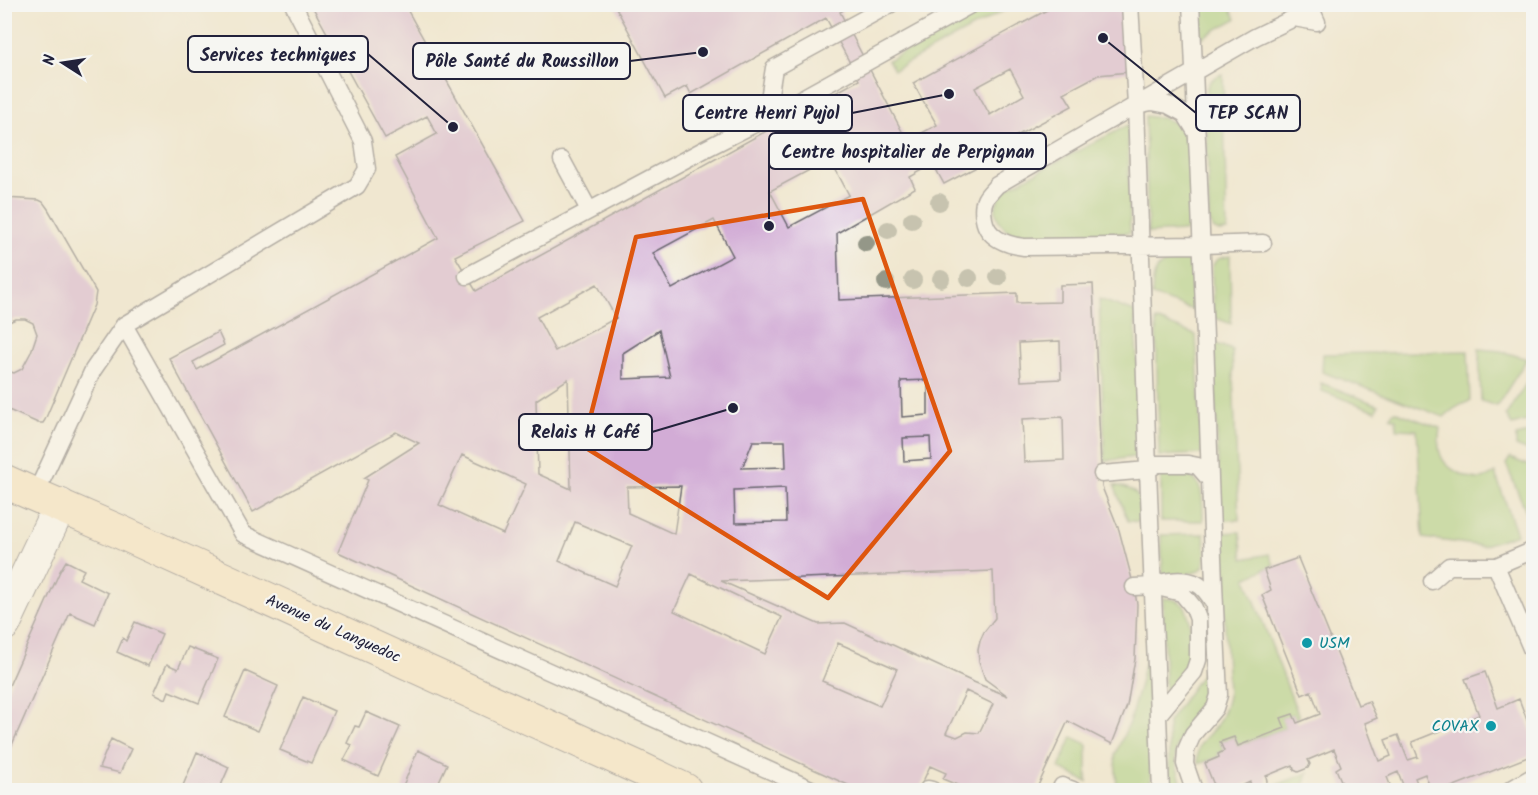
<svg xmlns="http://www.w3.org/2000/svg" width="1538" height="795" viewBox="0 0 1538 795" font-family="Kalam,sans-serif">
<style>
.green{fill:#a1cc78;stroke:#62775a;stroke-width:1.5}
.building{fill:#d2acd6;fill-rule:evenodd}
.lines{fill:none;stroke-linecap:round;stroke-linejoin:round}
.lane-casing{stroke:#6a676f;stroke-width:19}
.street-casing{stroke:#6a676f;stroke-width:35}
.secondary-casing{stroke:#6a676f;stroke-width:35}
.lane{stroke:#fff;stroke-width:16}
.street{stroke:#fff;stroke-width:33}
.secondary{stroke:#fbe6c4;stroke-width:33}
.tree{fill:#949788}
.marked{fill:none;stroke:#de560e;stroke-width:4.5;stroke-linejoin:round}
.culture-dot{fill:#0f9aa8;stroke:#f6f6f2;stroke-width:2}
.labels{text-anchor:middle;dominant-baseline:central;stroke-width:4.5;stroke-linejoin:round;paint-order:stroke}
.street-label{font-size:16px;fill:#22223b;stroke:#f6f6f2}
.culture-label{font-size:16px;fill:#0d838f;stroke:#f6f6f2;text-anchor:start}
.leader{fill:none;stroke:#22223b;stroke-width:2}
.callout-dot{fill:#22223b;stroke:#f6f6f2;stroke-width:2}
.callout{fill:#f6f6f2;stroke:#22223b;stroke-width:2}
.callout-label{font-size:18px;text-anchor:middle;font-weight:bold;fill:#22223b}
</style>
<rect width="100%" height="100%" fill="#f6f6f2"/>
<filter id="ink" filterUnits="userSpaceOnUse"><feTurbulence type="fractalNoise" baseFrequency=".0167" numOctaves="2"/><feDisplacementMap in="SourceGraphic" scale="12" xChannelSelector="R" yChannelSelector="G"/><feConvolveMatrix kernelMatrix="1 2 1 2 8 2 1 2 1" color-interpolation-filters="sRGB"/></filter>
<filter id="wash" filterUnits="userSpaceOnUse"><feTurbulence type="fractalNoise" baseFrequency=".008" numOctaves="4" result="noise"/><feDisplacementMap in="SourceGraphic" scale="24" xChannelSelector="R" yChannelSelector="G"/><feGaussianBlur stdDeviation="1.35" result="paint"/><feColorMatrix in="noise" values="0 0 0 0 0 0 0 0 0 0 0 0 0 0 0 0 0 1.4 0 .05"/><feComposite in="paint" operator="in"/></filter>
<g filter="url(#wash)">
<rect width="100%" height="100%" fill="#f0e7d0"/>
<path class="green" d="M989,5H1014L894,70L888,60Z
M1200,5H1229L1236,19L1201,38Z
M1223,74L1227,231L1219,232L1213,229L1209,219L1206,92C1208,81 1212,78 1223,74Z
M1145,116L1162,118L1173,122L1182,132L1190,148L1192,220L1190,227L1184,231L1148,233Z
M1128,125L1130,233L1022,238C996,228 986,207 1008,187Z
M1230,256L1231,324L1213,317L1212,268C1215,258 1220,258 1230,256Z
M1185,259L1194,261L1196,311L1152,296C1153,268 1156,262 1185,259Z
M1099,299L1135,312L1141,456L1105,461Z
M1156,320L1196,335L1202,454L1159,456Z
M1214,343L1232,350L1239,520H1220Z
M1479,349L1501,351L1527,359L1497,406L1481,401Z
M1468,351L1470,401C1459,405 1452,409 1444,417L1322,372L1323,354Z
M1533,373V419L1512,425L1506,415Z
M1321,383L1378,405L1376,411L1322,391Z
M1394,411L1440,428C1439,437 1437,447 1441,456C1446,469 1468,480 1482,479C1486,478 1491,475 1495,473L1517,534L1482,546L1423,538L1417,430L1397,429L1396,419L1390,417Z
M1533,432V453L1516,446V436Z
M1510,458L1533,467V519L1530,521L1506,464Z
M1161,474C1169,474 1177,474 1185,475C1206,479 1202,505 1203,521H1161Z
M1114,485C1140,489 1141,498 1144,522L1128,521Z
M1240,532L1243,559L1269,554L1274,565L1246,578L1299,717L1294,718L1293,714L1282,718L1285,728L1238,746L1234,737L1220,742L1224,751L1218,754L1219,757L1198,764C1195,740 1206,741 1218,723C1223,714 1226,706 1228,696L1221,533Z
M1204,534C1205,543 1207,556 1204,565C1200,577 1173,574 1163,575L1161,535Z
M1163,598C1169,599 1176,599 1181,603C1194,613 1191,653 1185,667C1180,677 1172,686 1165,694Z
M1208,623C1208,643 1213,685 1208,702C1205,710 1197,718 1191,724C1169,747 1174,759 1183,787L1170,790L1168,722L1201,675L1206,663L1205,624Z
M1147,650L1151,790H1117L1115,755L1129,723L1140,684Z
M1072,737L1087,744V782L1059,768Z
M1308,773L1303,787L1292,790H1263Z"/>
<g id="blocks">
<path class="building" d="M311,4H404L525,221L455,256L476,291L859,80L826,18L691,94L687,86L665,98L614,4H853L840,12L907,141L937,125L913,83L1058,4H1124L1129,72L1098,75L1064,93L1072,106L994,148L998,156L944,184L933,164L910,177L915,188L837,233L839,300L1017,293V303L1060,302V285L1093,284L1102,487L1119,530L1134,587L1137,604L1135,659L1127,706L1112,744L1068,721L1036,790H969L943,779L946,773L930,766L919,790H898L891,788L890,790H859L338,552L368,480L364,478L419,443L396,432L253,512L169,358L218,332L224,345L193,362L197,370L438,238L395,157L437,134L427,116L385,138ZM1010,69L1024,95L990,115L975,88ZM830,159L849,195L789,227L770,191ZM714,220L733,256L672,289L653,253ZM597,284L616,318L555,351L537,317ZM659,330L670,377L623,379V353ZM1060,341L1061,379L1021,381L1019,343ZM568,379L571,489L538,474L536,400ZM928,380V415L902,417L901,381ZM1063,417L1064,460L1024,462L1022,419ZM930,437L931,459L904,461L903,438ZM753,441H785L786,467L742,468ZM462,455L526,484L503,534L439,505ZM681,486L674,534L628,513L627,487ZM785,488L786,522L735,523L734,490ZM575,522L632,546L615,586L559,561ZM993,571L995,618L984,632L980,641L978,650L979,661L985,679L1008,696L971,681L845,623L818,624L721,581ZM691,574L782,617L765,654L674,611ZM838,643L897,669L880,706L822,681ZM966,691L993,704L979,733L967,732L957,737L946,733Z
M4,198L39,200L43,202L48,209L96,292L94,305L45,420L43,423H38L4,408V370L14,373L22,369L31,352L37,334L33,323L25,319H16L4,324Z
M1298,558L1358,705L1369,701L1377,718L1365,723L1379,761L1391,756L1385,740L1398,735L1408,760L1418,757L1412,742L1479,715L1465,679L1485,672L1498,708L1519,699L1533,736V755L1444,790H1431L1425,774L1415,778L1420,790H1405L1398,772L1387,777L1392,790H1345L1336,769L1341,766L1334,749L1308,760L1310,764L1308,768L1298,772L1294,770L1293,765L1266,776L1267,781L1266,785L1256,789L1252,787L1250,782L1233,790L1231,786L1220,790H1216L1205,763L1219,757L1218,754L1224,751L1220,742L1234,737L1238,746L1285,728L1281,718L1293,714L1297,723L1320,714L1311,691L1302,695L1262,595L1271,590L1264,570Z
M66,561L84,570L79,579L108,593L95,624L70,613L4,763V697L60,571Z
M135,622L162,634L148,666L117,652L123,638L126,641Z
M188,647L218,659L199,703L169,691L166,699L154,693L167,664L178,669Z
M245,671L278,686L258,731L225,717Z
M303,697L334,711L311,763L280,750Z
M366,712L400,727L378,776L344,760L352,745L347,743L355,726L359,727Z
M111,739L131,749L120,773L99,768Z
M418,750L447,764L435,790H408L402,788Z
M197,752L229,767L219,790H194L182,788Z
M452,786L464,790H450Z"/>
</g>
</g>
<g filter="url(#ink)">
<use href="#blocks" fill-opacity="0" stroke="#6a676f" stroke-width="1.5"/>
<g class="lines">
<defs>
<path id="lane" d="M1130,4L1136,105L1148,470L1161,790
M1191,4C1194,56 1195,107 1198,159C1206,337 1210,516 1219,695L1215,708L1193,734L1186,750L1185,764L1194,790
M1309,4L1317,22
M1142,102L1255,37L1294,18L1317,22
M766,118L774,68L891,4
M1196,132L1185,114L1168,105L1152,102L1136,105L997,185C993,190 987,195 985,200C982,206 983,213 984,219C987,238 1007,245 1024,247L1202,245L1263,243
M562,160L589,210
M467,276L707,148L766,118L972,4
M124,325L243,534L813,790
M1102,474L1148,470L1157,464H1188L1198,466L1210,480
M35,495L93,370L124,325L357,186L367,169L363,141L293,4
M1496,566L1534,655
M1432,581L1449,566H1496L1534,550
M1134,587L1153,586
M1158,715L1194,672L1198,660V619L1194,608L1182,593L1153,586C1165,580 1184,578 1197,584C1204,587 1210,597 1214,603
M928,789L932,790
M1060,790L1062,786L1073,790
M1510,790L1534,776"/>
<path id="street" d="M4,624L60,505"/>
<path id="secondary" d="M4,481L35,495L118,531L641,769L685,790"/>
</defs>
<use href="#lane" class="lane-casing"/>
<use href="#street" class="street-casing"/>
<use href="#secondary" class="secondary-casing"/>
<use href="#lane" class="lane"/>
<use href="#street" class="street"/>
<use href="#secondary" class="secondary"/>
</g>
<g class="tree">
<circle cx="939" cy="202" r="9"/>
<circle cx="912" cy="220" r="9"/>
<circle cx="888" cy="230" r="9"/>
<circle cx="866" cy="243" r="9"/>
<circle cx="998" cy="277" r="9"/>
<circle cx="969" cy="278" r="9"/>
<circle cx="941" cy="279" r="9"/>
<circle cx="913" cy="280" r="9"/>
<circle cx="886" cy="282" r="9"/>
</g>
</g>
<path d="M0 0H1538V795H0ZM863,199L950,451L828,598L583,446L636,237Z" fill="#f0e7d0" fill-opacity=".55" fill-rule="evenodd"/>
<path class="marked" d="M863,199L950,451L828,598L583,446L636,237Z"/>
<g class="culture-dot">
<circle cx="1307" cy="643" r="6"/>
<circle cx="1491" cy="726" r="6"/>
</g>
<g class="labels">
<g class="street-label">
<text transform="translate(333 629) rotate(24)">Avenue du Languedoc</text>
</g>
<g class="culture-label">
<text x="1319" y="643">USM</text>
<text x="1479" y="726" text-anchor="end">COVAX</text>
</g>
</g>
<path class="leader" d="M453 127L368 54M703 52L630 61M1103 38L1196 113M949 94L852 113M769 226L769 151M733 408L652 432"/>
<g class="callout-dot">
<circle cx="453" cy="127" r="6"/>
<circle cx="703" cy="52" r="6"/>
<circle cx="1103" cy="38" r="6"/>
<circle cx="949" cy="94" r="6"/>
<circle cx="769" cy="226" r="6"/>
<circle cx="733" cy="408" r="6"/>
</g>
<g class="callout">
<rect x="188" y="36" width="180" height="36" rx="6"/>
<rect x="413" y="43" width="217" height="36" rx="6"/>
<rect x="1196" y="95" width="104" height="36" rx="6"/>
<rect x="683" y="95" width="169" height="36" rx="6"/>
<rect x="769" y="133" width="277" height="36" rx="6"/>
<rect x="519" y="414" width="133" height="36" rx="6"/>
</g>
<g class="callout-label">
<text x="278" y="61">Services techniques</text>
<text x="522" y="67">Pôle Santé du Roussillon</text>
<text x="1248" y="119">TEP SCAN</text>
<text x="767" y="119">Centre Henri Pujol</text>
<text x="908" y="158">Centre hospitalier de Perpignan</text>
<text x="585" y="438">Relais H Café</text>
</g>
<rect width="1538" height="795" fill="none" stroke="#f6f6f2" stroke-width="24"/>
<g transform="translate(63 63) rotate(282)" stroke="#f6f6f2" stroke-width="4.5" paint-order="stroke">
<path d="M0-4.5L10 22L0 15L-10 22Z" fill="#22223b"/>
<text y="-9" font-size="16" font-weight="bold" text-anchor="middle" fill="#22223b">N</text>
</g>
</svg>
